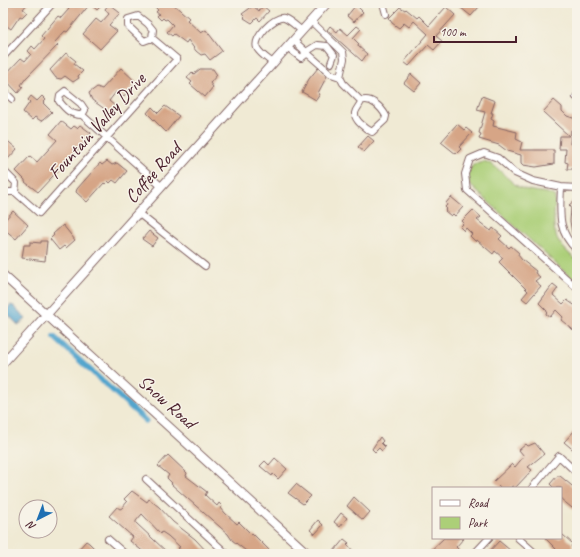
<svg xmlns="http://www.w3.org/2000/svg" width="580" height="557" viewBox="0 0 580 557" font-family="Caveat,sans-serif">
<style>
.green{fill:#accf78;stroke:#7b7752}
.water{fill:#52a5cd;stroke:#4e627c}
.lines{fill:none;stroke-linecap:round;stroke-linejoin:round}
.canal{stroke:#52a5cd;stroke-width:5.5}
.building{fill:#d6a586}
.minor-casing{stroke:#846666;stroke-width:8}
.major-casing{stroke:#846666;stroke-width:10}
.minor{stroke:#fff;stroke-width:6}
.major{stroke:#fff;stroke-width:8}
.labels{text-anchor:middle;dominant-baseline:central;stroke-width:3;stroke-linejoin:round;paint-order:stroke}
.street-label{font-size:19px;fill:#4a1f2b;stroke:#f7f3e8}
</style>
<rect width="100%" height="100%" fill="#f7f3e8"/>
<filter id="ink" filterUnits="userSpaceOnUse"><feTurbulence type="fractalNoise" baseFrequency=".025" numOctaves="2"/><feDisplacementMap in="SourceGraphic" scale="8" xChannelSelector="R" yChannelSelector="G"/><feConvolveMatrix kernelMatrix="1 2 1 2 8 2 1 2 1" color-interpolation-filters="sRGB"/></filter>
<filter id="wash" filterUnits="userSpaceOnUse"><feTurbulence type="fractalNoise" baseFrequency=".012" numOctaves="4" result="noise"/><feDisplacementMap in="SourceGraphic" scale="16" xChannelSelector="R" yChannelSelector="G"/><feGaussianBlur stdDeviation="0.9" result="paint"/><feColorMatrix in="noise" values="0 0 0 0 0 0 0 0 0 0 0 0 0 0 0 0 0 1.4 0 .05"/><feComposite in="paint" operator="in"/></filter>
<g filter="url(#wash)">
<rect width="100%" height="100%" fill="#f0ead4"/>
<path class="green" d="M484,161C498,165 506,179 519,187C530,193 548,190 555,197C554,232 549,236 577,261V283L471,186C464,173 470,163 484,161Z"/>
<path class="water" d="M10,305L14,306L26,319L18,325L6,312Z"/>
<g class="lines">
<path class="canal" d="M54,337L146,421"/>
</g>
<g id="blocks">
<path class="building" d="M8,3H28L23,9L27,12L22,17L20,16L11,29L7,26L3,30V9Z
M70,3H104L97,10L90,4L67,32L65,31L55,42L58,45L26,78L21,85L23,87L18,93L3,77L21,58L25,61L31,54L28,51L32,46L35,49L44,39L41,36L58,16L61,18L69,9L67,7Z
M151,3H172L189,18L187,20L201,33L206,30L222,51L210,60L205,54L201,55L196,51L188,40L186,43L174,34L172,36L167,32L173,25L167,19L165,20L163,18L161,20L157,16L159,14L156,12L158,10Z
M455,3H474L479,7L471,16Z
M109,4L120,13L109,25L117,31L100,49L83,34L96,19L101,23L109,14L105,9Z
M356,5L363,12L354,22L347,16Z
M253,6L259,11L263,6L269,11L260,21L257,18L252,23L244,18L245,17L242,14Z
M400,7L405,10L406,9L417,18L419,16L429,26L446,7L455,15L436,36L442,41L434,50L428,45L409,66L404,62L428,34L414,21L409,27L404,23L399,28L392,23L389,18Z
M330,26L337,32L340,28L348,35L357,26L361,29L353,38L359,44L358,46L367,54L362,61L327,30Z
M66,53L76,61L74,64L83,71L78,76L79,78L73,82L65,76L61,79L56,78L50,70Z
M121,68L136,82L123,97L116,92L109,101L115,106L109,112L92,100L89,93L97,87L102,89Z
M318,68L327,76L318,93L320,94L316,100L302,92L309,79Z
M200,69H213L217,75L210,83L213,87L205,97L190,84L192,82L187,78L192,72L194,74Z
M411,74L421,83L414,91L404,83Z
M31,96L37,101L42,96L46,100L43,103L52,112L43,120L41,121L35,117L32,120L23,112L30,102L28,100Z
M482,96L495,101L491,113H493L491,119L494,121L493,126L517,132L516,139L522,142L520,150H554V164L536,167L523,165L521,163V155L507,151L499,145L479,139L481,134L479,133L485,112L477,110Z
M554,100L562,107V111L567,116L576,119L573,130H571L570,144L577,145V166H575V169H567L568,163L565,162L566,149H559L560,136H569L543,112Z
M165,106L179,116L166,132L147,113L152,107L158,113Z
M61,121L71,129L74,126L77,128L80,125L91,133L83,144L38,192L25,182V180L16,171L30,156L37,162L57,140L50,134Z
M457,124L464,130L466,128L472,133L459,147L461,149L456,154L441,142Z
M368,136L374,141L364,152L358,147Z
M3,137L17,149L7,160L3,157Z
M107,161L112,165L117,163L127,171L117,183L113,180L110,183L108,181L105,184L104,183L87,202L76,192L77,189L100,163L102,165Z
M451,197L463,207L455,216L453,214L451,216L445,211L447,209L445,207L447,205L446,203Z
M575,200L577,203V234L572,233L570,221L571,207L569,205Z
M473,210L481,217L477,220L491,231L493,228L502,236L499,239L509,248L511,246L519,253L518,255L522,260L536,271L535,273L540,277L535,281L541,286L527,302L522,298L528,291L499,262L503,258L495,251L493,254L477,240L476,242L470,236L472,234L466,228L464,231L460,227L464,223L462,221Z
M13,211L28,225L16,239L3,228V222Z
M63,225L75,240L66,248L64,246L59,250L50,239L54,235L53,234Z
M149,231L158,238L152,246L142,239Z
M41,241H47L45,261L22,258L24,245H30V242L41,243Z
M553,284L558,288L553,295L563,304L567,300L577,307V333L561,320L563,317L556,310L550,317L546,314L547,311L539,303Z
M577,428V453L564,442Z
M380,437L383,441L381,443L385,447L382,451L379,448L375,452L372,449Z
M535,443L544,454L528,467L532,470L515,488L512,486L510,488H501L494,481L512,464L515,467L524,456L519,450L526,444L528,446Z
M168,455L187,473L186,476L207,492L205,495L217,506L219,503L222,506L221,508L225,513L237,524L239,522L253,536L254,535L273,554H250L232,540L228,534L171,484L172,483L167,478L169,475L158,466Z
M275,458L287,469L278,479L273,474L272,476L260,466L265,461L269,465Z
M557,476H560L577,490V512L561,499V488H554L550,484Z
M296,484L311,496L303,504L288,493Z
M132,491L147,502L149,499L159,507L173,522L195,539L209,554H185L178,548L180,547L168,536L162,532L161,534L142,514L136,521V523L169,554H146L135,545L130,541L133,537L109,516L117,507L120,509L122,508L127,502L124,499Z
M354,497L370,512L363,520L347,506Z
M341,513L347,518L340,527L334,522Z
M318,520L323,525L315,534L310,530Z
M563,535L573,544L571,546L577,551V554H557L554,551L556,549L545,538H561Z
M444,538H464L456,547L459,550L456,554H427Z
M344,539L349,543L347,545L357,554H338L334,551Z
M86,541L89,543L100,554H81L77,551Z
M499,541L511,551L509,554H487Z"/>
</g>
</g>
<g filter="url(#ink)">
<use href="#blocks" fill-opacity="0" stroke="#846666" stroke-width="1"/>
<g class="lines">
<defs>
<path id="minor" d="M383,3L386,14
M311,21L343,52L344,59L340,77L343,83L361,101C360,106 356,108 355,113C354,120 366,129 372,132L385,120L386,116C381,107 371,97 361,101
M287,47L301,58L305,55L304,50L293,40
M3,57L53,3
M273,63C268,59 260,54 257,48C253,38 274,16 284,18C290,20 297,27 302,31
M331,63L334,55L327,46L317,45L306,52L331,74L340,77
M3,90L12,99
M576,97L577,96
M82,115L85,110L81,104L65,91L60,95L59,101C66,110 71,115 82,115L162,187
M3,170L16,183L15,192
M561,187C560,212 557,232 577,250
M577,188L561,187L533,181L515,173L498,158L484,153L470,159L465,174L467,190L577,288
M3,190L5,192H15L39,213L177,59L152,38L144,41L128,26V19L138,16L148,24L153,30L152,38
M138,213L205,266
M146,479L227,554
M532,488L559,456L577,473
M518,538L536,554
M108,539L125,554
M474,554L489,538"/>
<path id="major" d="M3,275L308,554
M3,363L327,3"/>
</defs>
<use href="#minor" class="minor-casing"/>
<use href="#major" class="major-casing"/>
<use href="#minor" class="minor"/>
<use href="#major" class="major"/>
</g>
</g>
<g class="labels">
<g class="street-label">
<text transform="translate(97 126) rotate(-48)">Fountain Valley Drive</text>
<text transform="translate(153 173) rotate(-48)">Coffee Road</text>
<text transform="translate(167 402) rotate(42)">Snow Road</text>
</g>
</g>
<rect width="580" height="557" fill="none" stroke="#f7f3e8" stroke-width="16"/>
<rect x="432" y="487" width="130" height="52" fill="#f7f3e8" stroke="#b29e9c"/>
<rect x="440" y="500" width="20" height="6" fill="#ffffff" stroke="#b29e9c"/>
<text x="468" y="507" font-size="12" fill="#4a1f2b">Road</text>
<rect x="440" y="517" width="20" height="12" fill="#accf78" stroke="#b29e9c"/>
<text x="468" y="527" font-size="12" fill="#4a1f2b">Park</text>
<g transform="translate(38 519) rotate(222)"><circle r="19" fill="#f7f3e8" stroke="#b29e9c"/>
<path d="M0-3L7 15L0 10L-7 15Z" fill="#1f6fb2"/>
<text y="-6" font-size="11" font-weight="bold" text-anchor="middle" fill="#4a1f2b">N</text>
</g>
<path d="M434 36v6h82v-6" fill="none" stroke="#4a1f2b" stroke-width="2"/>
<text x="440" y="36" font-size="12" fill="#4a1f2b" stroke="#f7f3e8" stroke-width="3" paint-order="stroke">100 m</text>
</svg>
